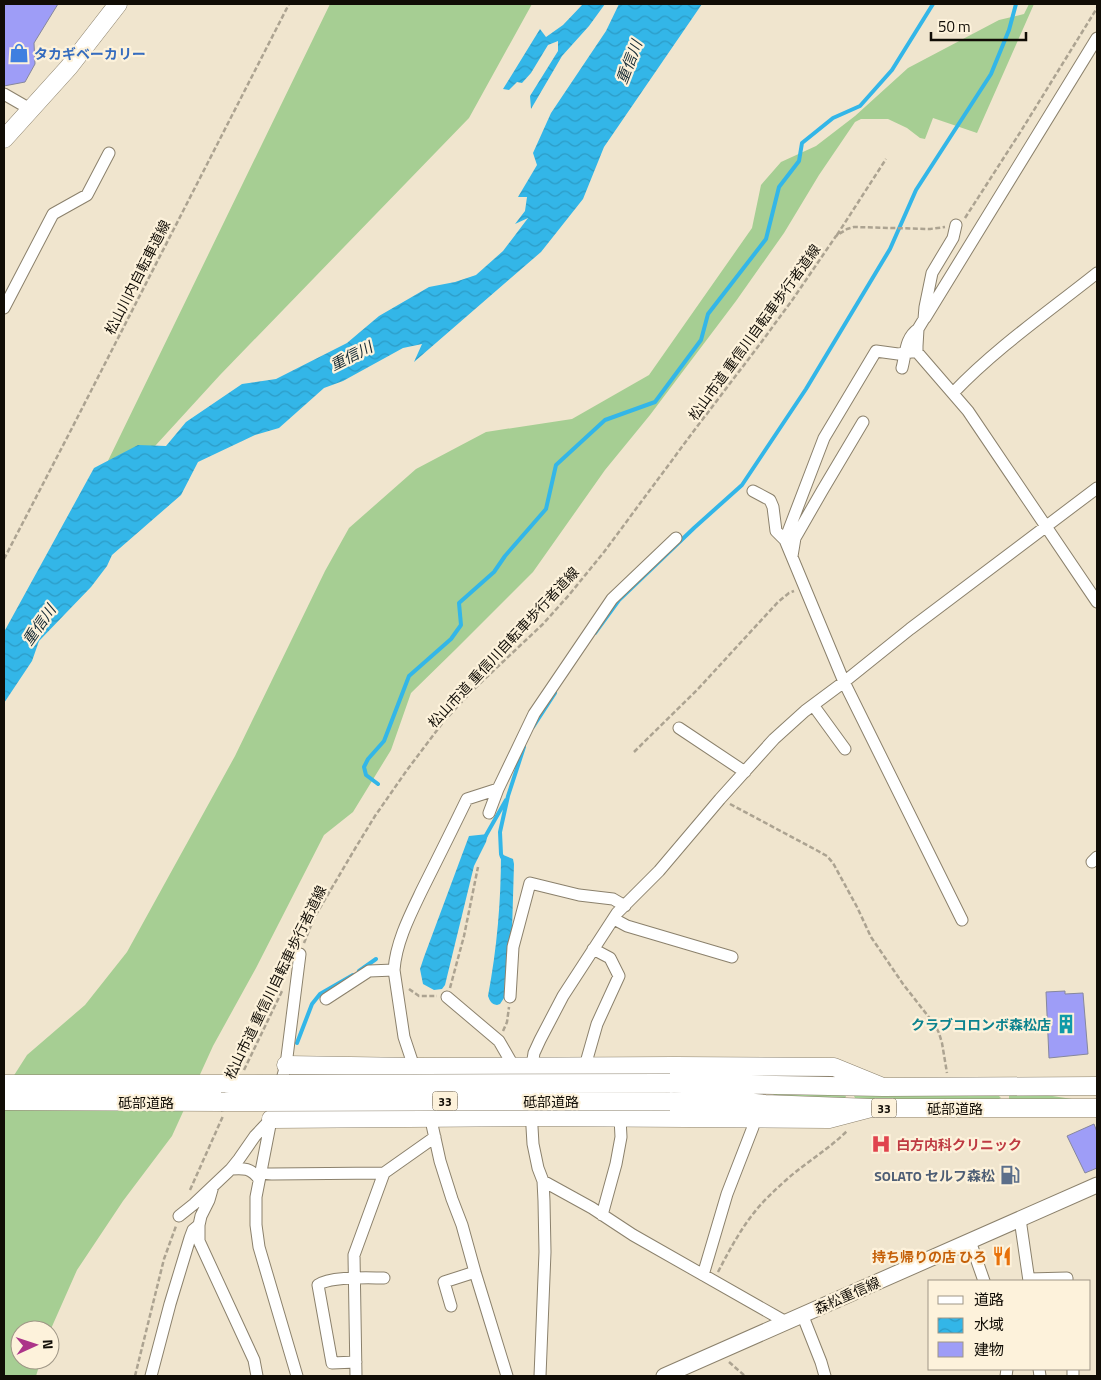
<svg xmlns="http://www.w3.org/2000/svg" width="1101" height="1380" viewBox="0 0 1101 1380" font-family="'Titillium Web','Noto Sans JP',sans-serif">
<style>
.grass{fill:#a6ce93}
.water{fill:url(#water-waves)}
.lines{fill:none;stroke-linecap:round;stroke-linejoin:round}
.stream{stroke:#33b6e8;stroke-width:4}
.building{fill:#9e9df7;stroke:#86879d}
.minor-casing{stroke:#8b816c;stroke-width:13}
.secondary-casing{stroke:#8b816c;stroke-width:17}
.primary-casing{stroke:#8b816c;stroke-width:19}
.trunk-casing{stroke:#8b816c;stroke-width:19}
.path{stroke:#aca391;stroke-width:2.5;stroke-dasharray:5 2.5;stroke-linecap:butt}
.minor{stroke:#fff;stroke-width:11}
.secondary{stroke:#fff;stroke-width:15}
.primary{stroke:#fff;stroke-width:18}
.trunk{stroke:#fff;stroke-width:18}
.trunk-bridge-casing{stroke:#8b816c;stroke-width:19;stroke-linecap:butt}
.trunk-bridge{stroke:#fff;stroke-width:18}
.labels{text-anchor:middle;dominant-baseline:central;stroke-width:4.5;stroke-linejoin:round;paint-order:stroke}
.shield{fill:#fdf2db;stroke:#585246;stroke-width:1}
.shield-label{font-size:12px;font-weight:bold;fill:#110d06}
.shop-label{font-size:14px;font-weight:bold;fill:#366cbe;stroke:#fdf2db;text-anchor:start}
.street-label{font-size:14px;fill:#110d06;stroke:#fdf2db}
.culture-label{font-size:14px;font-weight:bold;fill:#0d838f;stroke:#fdf2db;text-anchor:end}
.health-label{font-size:14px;font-weight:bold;fill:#be3a42;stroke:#fdf2db;text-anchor:start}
.service-label{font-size:14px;font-weight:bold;fill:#4e5e75;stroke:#fdf2db;text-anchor:end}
.food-label{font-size:14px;font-weight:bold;fill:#c56008;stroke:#fdf2db;text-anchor:end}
.water-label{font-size:15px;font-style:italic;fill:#182c36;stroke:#fdf2db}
</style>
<defs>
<pattern id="water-waves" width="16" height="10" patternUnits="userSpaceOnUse" patternTransform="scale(1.25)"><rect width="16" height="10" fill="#33b6e8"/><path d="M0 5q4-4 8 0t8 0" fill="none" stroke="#2c9bc6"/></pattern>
</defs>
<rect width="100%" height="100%" fill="#f0e5ce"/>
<path class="grass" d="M330,4H532L469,118L220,375L70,539Z
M1029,4H1034L977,133L933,118L925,139L920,138L907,128L888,119H861L855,122L819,175L784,233L736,301L650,415L605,470L533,572L456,649L411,693L391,750L353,812L324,835L256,968L213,1046L172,1136L123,1201L77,1270L50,1331L20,1330V1360H41L36,1376H4V1091L27,1055L85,1005L127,952L235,756L325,571L349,528L416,469L486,432L572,419L649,375L752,228L761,185L781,162L816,146L855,116L908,68L999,20L1024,14Z
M774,1093L844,1095L846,1096L845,1099L773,1096Z
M856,1094L999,1096L1001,1098L997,1100H856L854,1096Z
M1011,1094L1046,1095L1072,1099H1097V1101L1009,1100V1096Z"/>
<path class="water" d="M583,4H605L589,26L562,56L531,109L530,96L558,51V41L548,45L531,73L522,83L517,82L509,90L503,89L540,29L546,37L563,25Z
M619,4H702L604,147L583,199L541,252L414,362L422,344L403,348L343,381L324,388L279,428L255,435L198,462L181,495L112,555L107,566L91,587L39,641L32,661L4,703V632L94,468L138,445L166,446L186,422L242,384L276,379L347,343L379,316L429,287L455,282L476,275L503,251L528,218L515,224L525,211L527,197H518L537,165L533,153L551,113L606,31Z
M488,834L486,842L474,866L445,985L442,989L434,990L423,984L420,969L424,957L469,836Z
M501,854L513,859L514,864L512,931L505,977L504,998L500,1004L497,1005C491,1004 490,1001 488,996C497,949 501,901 501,854Z"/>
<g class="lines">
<path class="stream" d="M595,633L619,600L694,528L742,485L806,389L890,249L916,190L991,74L1009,30L1016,4
M533,727L555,693
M378,784L366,775L364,767L368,759L384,741L409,676L451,639L461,625L459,603L494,572L505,556L546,509L556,465L605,420L655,402L701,340L708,314L766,239L779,187L799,161L802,143L833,118L860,106L892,70L933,4
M485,837L506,800
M502,857L501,854L500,832L508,796L524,747
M359,971L376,959
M297,1043L312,1004L320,994L353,975"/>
</g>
<path class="building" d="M4,4H58L34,43L35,64L25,82L4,86Z
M1065,991V994L1083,993L1088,1054L1049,1058L1046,992Z
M1094,1124L1097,1132V1168L1085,1173L1067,1136Z"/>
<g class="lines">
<defs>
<path id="minor" d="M4,94L30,109
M956,225L953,238L932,273L925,307L924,319L918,329L917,346V352L968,411L1097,602
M4,308L53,214L87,195L109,153
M925,318L1097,38
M902,368C906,353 905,338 918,329
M953,393C996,348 1048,312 1097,273
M753,491L770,500L773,507L776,531L785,540L844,682L962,920
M785,540L824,438L876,351L898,354L911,352H917
M792,556L795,538L822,491L863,422
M813,705L845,749
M679,728L745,772
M489,813L498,789
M1092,862L1097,857
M614,919L627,926L732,957
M447,997L499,1041L514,1067
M510,997L513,947L530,883L579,895L613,899L625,906
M326,999L369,971L394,970
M585,1066L597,1024L619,976L610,958L593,949
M531,1072L534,1053L540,1040L563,996L617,913L659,871L720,799L774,739L805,711L844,682L910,629L1097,488
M416,1073L404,1037L394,970C396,942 410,915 422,890C437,860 452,830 467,799L498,789L534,714L612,599L676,538
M279,1090L286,1065L300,954
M531,1110L533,1144L538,1168L543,1181L544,1201L545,1252L540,1376
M429,1111L440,1161L452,1199L462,1225L475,1272L507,1376
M271,1120L256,1197V1225L259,1247L297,1376
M231,1169C244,1168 251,1168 259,1179
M261,1173L272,1174L384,1173
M543,1181L592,1208L633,1235L786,1322
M213,1186L209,1200L201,1216L199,1225V1241L254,1360L257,1376
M602,1215L616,1164L621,1137L620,1118
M179,1216L194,1204L231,1169L239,1159L255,1136L271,1119L273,1112
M1020,1219L1029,1281
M970,1241L984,1281
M703,1275L727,1194L753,1127L752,1119
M1029,1279L1067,1278V1281
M451,1306L444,1282L475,1272
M802,1314L821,1362L825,1376
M356,1362L332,1363L318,1285C330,1276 368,1278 384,1278
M1039,1369L1040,1376
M1073,1369V1376
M151,1376L170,1304L190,1238L193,1230L199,1225
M356,1376L354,1255L384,1173L435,1137
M1006,1376L1007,1369"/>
<path id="secondary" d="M664,1376L1097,1185"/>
<path id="primary" d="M4,139L69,67L118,4"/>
<path id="trunk" d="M286,1065L414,1067L675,1066L834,1067L883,1087
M670,1083L883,1087L1097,1086
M4,1084H229
M4,1101L221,1102
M670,1101H734L765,1104L871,1108H1097
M271,1119L531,1117L829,1119L871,1108"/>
</defs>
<use href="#minor" class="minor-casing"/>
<use href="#secondary" class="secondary-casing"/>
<use href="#primary" class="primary-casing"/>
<use href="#trunk" class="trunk-casing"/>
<path class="path" d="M965,218L1021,131L1097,8
M837,235L886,159
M4,559L71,430L289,4
M634,752L697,690L778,602L789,593L794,591
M730,804L818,851L827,856L833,863L857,907L871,937L903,984L935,1025L939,1033L942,1043L947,1073
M304,943L314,918L356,847L375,816L407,770L444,721L473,690L543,624L569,595L604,552L693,432L760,344L793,299L836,236L847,229L854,227L930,229L945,227
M450,988L464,936L478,867
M409,989L419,996H437
M503,1031L507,1022L509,1007
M244,1070L283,989
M190,1190L223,1116
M718,1272C732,1245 746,1219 767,1198C778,1187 790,1176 802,1167C818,1155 834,1144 848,1130
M729,1362L745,1376
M135,1376L164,1259L176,1226"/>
<use href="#minor" class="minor"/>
<use href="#secondary" class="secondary"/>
<use href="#primary" class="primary"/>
<use href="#trunk" class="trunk"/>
<defs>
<path id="trunk-bridge" d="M229,1084L670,1083
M221,1102L670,1101"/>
</defs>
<use href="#trunk-bridge" class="trunk-bridge-casing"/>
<use href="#trunk-bridge" class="trunk-bridge"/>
</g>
<defs>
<symbol id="shop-bare" viewBox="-9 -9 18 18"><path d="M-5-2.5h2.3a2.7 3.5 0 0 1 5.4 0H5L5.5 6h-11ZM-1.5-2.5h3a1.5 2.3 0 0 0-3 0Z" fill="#3f7fe0" stroke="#fdf2db" stroke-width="2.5" paint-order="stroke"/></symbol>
<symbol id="building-bare" viewBox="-9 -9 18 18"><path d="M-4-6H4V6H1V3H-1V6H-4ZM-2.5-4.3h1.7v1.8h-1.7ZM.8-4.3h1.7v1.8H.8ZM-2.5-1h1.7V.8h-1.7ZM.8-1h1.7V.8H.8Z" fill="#0f9aa8" stroke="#fdf2db" stroke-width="2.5" paint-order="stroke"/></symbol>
<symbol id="hospital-bare" viewBox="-9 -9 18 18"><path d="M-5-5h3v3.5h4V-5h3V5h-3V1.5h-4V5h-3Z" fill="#e0444e" stroke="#fdf2db" stroke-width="2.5" paint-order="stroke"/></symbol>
<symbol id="fuel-bare" viewBox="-9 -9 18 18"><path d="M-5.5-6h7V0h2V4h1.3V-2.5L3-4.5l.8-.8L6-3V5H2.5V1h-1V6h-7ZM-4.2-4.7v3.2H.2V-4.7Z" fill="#5c6f8a" stroke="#fdf2db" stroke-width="2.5" paint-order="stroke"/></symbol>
<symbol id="restaurant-bare" viewBox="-9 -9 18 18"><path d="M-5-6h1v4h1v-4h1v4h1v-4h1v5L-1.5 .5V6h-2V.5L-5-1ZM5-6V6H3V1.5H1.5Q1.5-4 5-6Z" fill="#e8710a" stroke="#fdf2db" stroke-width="2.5" paint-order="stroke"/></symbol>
</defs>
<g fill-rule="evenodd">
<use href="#shop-bare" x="5" y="39" width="28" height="28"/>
<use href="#building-bare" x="1052" y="1010" width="28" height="28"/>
<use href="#hospital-bare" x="867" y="1130" width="28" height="28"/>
<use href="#fuel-bare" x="996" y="1161" width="28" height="28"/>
<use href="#restaurant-bare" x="988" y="1242" width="28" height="28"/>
</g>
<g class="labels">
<g class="shield">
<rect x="432.5" y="1091.5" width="25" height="19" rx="4"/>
<rect x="871.5" y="1098.5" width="25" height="19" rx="4"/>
</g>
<g class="shield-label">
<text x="445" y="1101">33</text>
<text x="884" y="1108">33</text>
</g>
<g class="shop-label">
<text x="34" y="53">タカギベーカリー</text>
</g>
<g class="street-label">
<text transform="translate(137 277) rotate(-63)">松山川内自転車道線</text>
<text transform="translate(754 332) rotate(-54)">松山市道 重信川自転車歩行者道線</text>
<text transform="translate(503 647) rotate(-47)">松山市道 重信川自転車歩行者道線</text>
<text transform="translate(275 982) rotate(-64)">松山市道 重信川自転車歩行者道線</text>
<text x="551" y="1101">砥部道路</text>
<text x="146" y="1102">砥部道路</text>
<text x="955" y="1108">砥部道路</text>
<text transform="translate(847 1295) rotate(-24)">森松重信線</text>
</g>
<g class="culture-label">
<text x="1051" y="1024">クラブコロンボ森松店</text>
</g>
<g class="health-label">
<text x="896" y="1144">白方内科クリニック</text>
</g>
<g class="service-label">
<text x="995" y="1175">SOLATO セルフ森松</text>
</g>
<g class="food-label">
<text x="987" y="1256">持ち帰りの店 ひろ</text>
</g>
<g class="water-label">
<text transform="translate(629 62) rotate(-69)">重信川</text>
<text transform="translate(351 356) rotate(-27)">重信川</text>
<text transform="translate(39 625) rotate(-55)">重信川</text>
</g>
</g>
<rect width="1101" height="1380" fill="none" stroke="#110d06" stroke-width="10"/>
<rect x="928" y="1280" width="162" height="90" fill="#fdf2db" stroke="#9f9686"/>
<rect x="938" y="1296" width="25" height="8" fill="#ffffff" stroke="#9f9686"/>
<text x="974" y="1305" font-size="15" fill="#110d06">道路</text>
<rect x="938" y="1318" width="25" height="15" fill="url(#water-waves)" stroke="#9f9686"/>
<text x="974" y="1330" font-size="15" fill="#110d06">水域</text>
<rect x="938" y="1342" width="25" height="15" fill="#9e9df7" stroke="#9f9686"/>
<text x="974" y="1355" font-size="15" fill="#110d06">建物</text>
<g transform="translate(35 1345) rotate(87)"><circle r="24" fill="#fdf2db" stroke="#9f9686"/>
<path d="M0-4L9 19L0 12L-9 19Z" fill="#ac3489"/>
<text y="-8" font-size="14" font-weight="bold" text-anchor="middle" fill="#110d06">N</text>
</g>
<path d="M931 32v8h95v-8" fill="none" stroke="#110d06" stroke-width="2.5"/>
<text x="938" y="32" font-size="15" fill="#110d06" stroke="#fdf2db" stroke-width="4" paint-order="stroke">50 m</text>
</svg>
